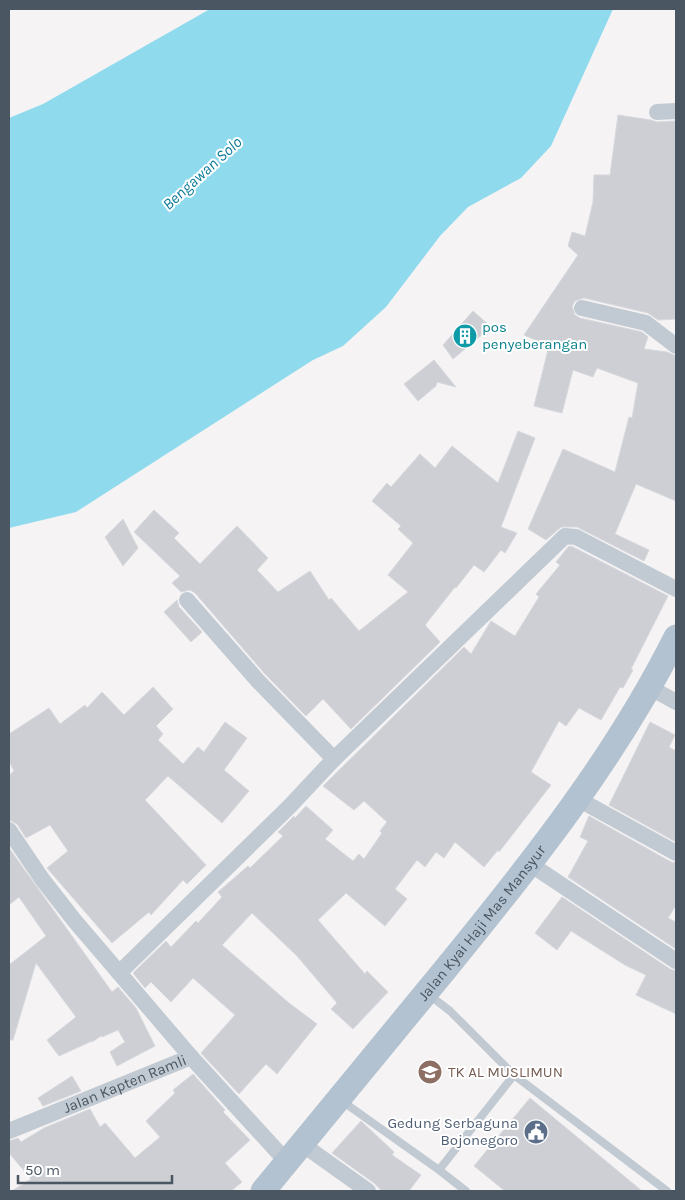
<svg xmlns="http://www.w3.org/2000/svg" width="685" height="1200" viewBox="0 0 685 1200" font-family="Karla,sans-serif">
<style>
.water{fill:#90daee}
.building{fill:#cdcfd5;stroke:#d7d9de}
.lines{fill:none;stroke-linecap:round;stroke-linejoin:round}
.lane{stroke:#c1cad2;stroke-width:8}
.street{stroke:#c1cad2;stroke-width:16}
.primary{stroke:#b3c2d1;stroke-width:25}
.labels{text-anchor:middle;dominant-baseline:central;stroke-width:4;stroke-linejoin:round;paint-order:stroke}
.culture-label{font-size:15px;fill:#0d838f;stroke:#fff;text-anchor:start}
.street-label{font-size:15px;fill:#4a5661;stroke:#fff}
.education-label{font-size:15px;fill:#785e54;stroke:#fff;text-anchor:start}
.service-label{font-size:15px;fill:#4e5e75;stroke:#fff;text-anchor:end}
.water-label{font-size:16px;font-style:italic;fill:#0c7c9b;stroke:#fff}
</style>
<rect width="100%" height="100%" fill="#f5f3f3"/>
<path class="water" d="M210,9H613L551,146L521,178L468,207L440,236L386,307L343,346L313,360L76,512L9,528V118L43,104Z"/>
<path class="building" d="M618,115L651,120L657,122L676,121V319L658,320L648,313L584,298L575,301L572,306L575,315L580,318L642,332L648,337L644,349L667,352L676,356V501L636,484L615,534L649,550L644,561L577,527H561L546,540L528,529L563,449L615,472L629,417L632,418L638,383L597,368L593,377L573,370L562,413L534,406L549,346L524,335L578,255L568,246L572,232L585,236L593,202L594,175H610Z
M473,311L491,327L453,359L443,345Z
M434,360L456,387L437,382L436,386L418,401L404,384Z
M518,431L535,438L501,527L517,533L505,553L501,550L484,572L474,565L456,588L455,587L425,625L440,642L351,729L323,699L306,716L265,674L195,593L190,590L181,592L172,583L180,576L134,532L154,510L179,533L174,538L200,564L237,526L268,558L257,570L278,592L310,571L329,600L331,598L359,631L408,592L388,575L413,543L398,529L401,526L372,501L387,483L391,487L420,454L435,468L452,446L498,483Z
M123,519L138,548L123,566L105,537Z
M569,546L573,547L668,596L631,669L633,670L623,688L620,687L601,720L579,708L566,726L559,721L531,772L551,785L499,852L498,850L484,867L455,842L444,858L436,852L425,867L417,860L395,889L407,899L385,926L346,893L318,920L365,974L367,971L388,992L353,1029L331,1009L337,1003L297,956L252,913L222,945L289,1003L317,1024L277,1074L266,1064L239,1094L201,1053L235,1015L193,978L171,1002L151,982L145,988L133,973L166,941L171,947L196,921L198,923L222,897L218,892L248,866L250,868L283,836L278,832L294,816L295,818L306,806L333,830L325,839L353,861L359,854L364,859L382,833L380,831L387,822L364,801L354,810L323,786L464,647L471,654L491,621L515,636L539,597L536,594L560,565L556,562Z
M177,600L179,607L202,632L191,642L164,612Z
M153,687L173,709L156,726L163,734L158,740L183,764L198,747L204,752L225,722L247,738L224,770L249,791L222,823L168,776L145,800L206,865L187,884L183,880L151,915L149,912L112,943L47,868L68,851L50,825L26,838L17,824L9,820V775L14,771L9,761V734L49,708L60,724L85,705L87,708L102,692L124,715Z
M650,722L675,735L669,747L676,751V842L609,805Z
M589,816L671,862L676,863V905L668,918L676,922V949L568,877L588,841L580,837Z
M9,848L112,992L118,987L136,1008L155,1046L117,1066L110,1052L125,1042L118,1030L102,1037L101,1036L92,1042V1041L59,1056L47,1040L76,1017L36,963L13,1040H9V965L46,936L19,897L9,905Z
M562,897L670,969L676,971V1014L636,995L646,975L625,965L571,931L557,950L535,933Z
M193,1074L225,1110L223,1112L250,1140L225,1163L242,1182L231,1191H12L31,1179L9,1153V1141L18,1138L21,1142L44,1128L90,1109L100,1127L105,1123L135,1158L160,1137L146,1121L175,1093L173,1090Z
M72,1076L81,1091L43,1106L38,1098Z
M530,1098L642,1191H505L474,1166Z
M361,1121L394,1152L392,1155L421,1175L409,1191H382L374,1183L332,1153Z"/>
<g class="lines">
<path class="lane" d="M514,1075L667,1191
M342,1101L439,1170L514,1075L450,1011L428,994
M439,1170L466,1191"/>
<g class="street">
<path d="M657,112L676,111"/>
<path d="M582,308L646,323L676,346"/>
<path d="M187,600L258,681L334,759"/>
<path d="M649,687L676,702"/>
<path d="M578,799L676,853"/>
<path d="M9,830L42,879L74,920L191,1057"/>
<path d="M530,864L676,961"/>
<path d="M119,973L289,807L334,759L565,536L576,537L676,589"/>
<path id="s1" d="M9,1131L191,1057L287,1162"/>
<path d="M302,1144L368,1191"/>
</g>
<path class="primary" id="s2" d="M263,1191C325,1116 387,1041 448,966C532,863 616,757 676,637"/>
</g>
<defs>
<symbol id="building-disc" viewBox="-11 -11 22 22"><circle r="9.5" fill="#0f9aa8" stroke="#fff"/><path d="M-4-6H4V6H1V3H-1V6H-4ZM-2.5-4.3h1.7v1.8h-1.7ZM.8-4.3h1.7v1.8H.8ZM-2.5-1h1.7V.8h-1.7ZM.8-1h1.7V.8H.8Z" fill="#fff"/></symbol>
<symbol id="school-disc" viewBox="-11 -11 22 22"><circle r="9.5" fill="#8d6e63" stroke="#fff"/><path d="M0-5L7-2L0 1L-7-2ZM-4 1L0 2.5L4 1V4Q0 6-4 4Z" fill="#fff"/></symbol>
<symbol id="civic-disc" viewBox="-11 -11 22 22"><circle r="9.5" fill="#5c6f8a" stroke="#fff"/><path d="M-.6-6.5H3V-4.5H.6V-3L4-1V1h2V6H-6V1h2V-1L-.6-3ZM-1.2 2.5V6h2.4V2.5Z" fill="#fff"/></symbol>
</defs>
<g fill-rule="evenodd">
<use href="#building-disc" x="451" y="322" width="28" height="28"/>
<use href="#school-disc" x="416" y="1058" width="28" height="28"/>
<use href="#civic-disc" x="522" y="1118" width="28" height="28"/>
</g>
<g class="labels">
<g class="culture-label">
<text x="482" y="327">pos<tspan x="482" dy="17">penyeberangan</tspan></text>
</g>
<g class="street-label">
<text stroke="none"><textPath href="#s2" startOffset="346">Jalan Kyai Haji Mas Mansyur</textPath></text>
<text stroke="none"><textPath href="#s1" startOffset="125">Jalan Kapten Ramli</textPath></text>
</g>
<g class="education-label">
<text x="448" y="1072">TK AL MUSLIMUN</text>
</g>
<g class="service-label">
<text x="518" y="1123">Gedung Serbaguna<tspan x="518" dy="17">Bojonegoro</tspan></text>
</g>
<g class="water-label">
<text transform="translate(202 173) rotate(-42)">Bengawan Solo</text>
</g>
</g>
<rect width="685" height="1200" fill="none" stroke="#4a5661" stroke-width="20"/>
<path d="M18 1175v8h154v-8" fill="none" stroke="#4a5661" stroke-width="2.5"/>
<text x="25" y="1175" font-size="15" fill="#4a5661" stroke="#ffffff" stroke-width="4" paint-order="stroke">50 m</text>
</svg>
